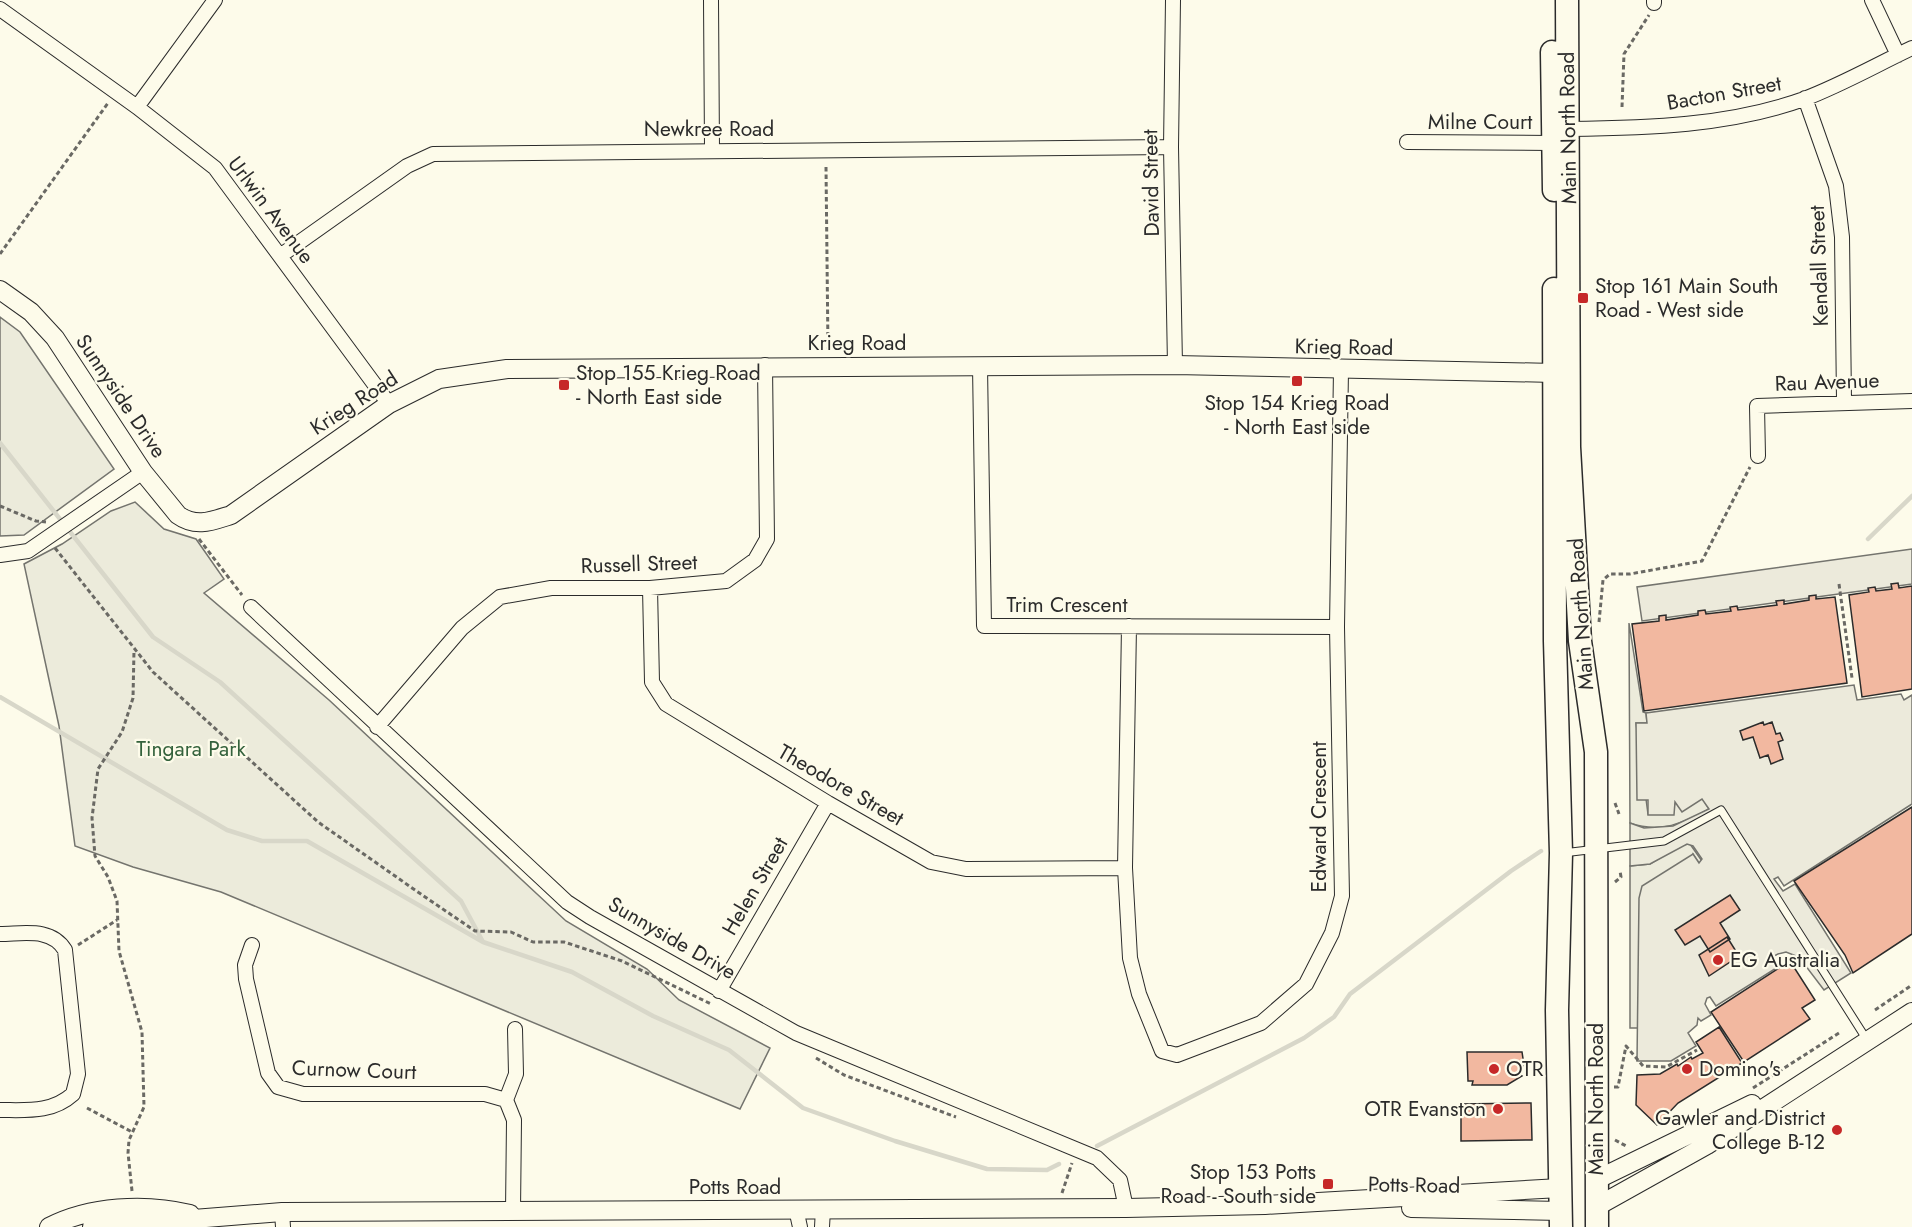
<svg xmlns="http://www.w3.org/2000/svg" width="1912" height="1227" viewBox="0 0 1912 1227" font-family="Jost,sans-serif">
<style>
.green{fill:#ecebdb;stroke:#74746e;stroke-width:1.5}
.parking{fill:#eceadb;stroke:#74746e;stroke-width:1.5}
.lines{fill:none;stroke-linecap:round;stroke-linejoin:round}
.stream{stroke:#d8d7c9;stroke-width:4.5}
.building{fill:#f2b8a0;stroke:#2b2b2b;stroke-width:1.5}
.service-casing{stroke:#2b2b2b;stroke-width:9}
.minor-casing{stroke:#2b2b2b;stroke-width:16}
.tertiary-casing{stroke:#2b2b2b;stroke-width:20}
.primary-casing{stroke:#2b2b2b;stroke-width:25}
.path{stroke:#6a6964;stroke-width:3;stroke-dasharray:4.5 3;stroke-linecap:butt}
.service{stroke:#fdfbea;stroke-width:7}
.minor{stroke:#fdfbea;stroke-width:14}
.tertiary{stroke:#fdfbea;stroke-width:18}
.primary{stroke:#fdfbea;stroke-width:22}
.poi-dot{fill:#c62828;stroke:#fdfbea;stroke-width:2}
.labels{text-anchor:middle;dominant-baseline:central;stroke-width:4.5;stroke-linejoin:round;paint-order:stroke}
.street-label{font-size:21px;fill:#2b2b2b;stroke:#fdfbea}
.poi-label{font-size:21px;fill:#2b2b2b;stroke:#fdfbea;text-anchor:start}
.park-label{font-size:21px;fill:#34623c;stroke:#fdfbea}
</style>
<rect width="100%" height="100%" fill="#fdfbea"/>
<path class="green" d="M0,317L20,332L114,469L24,535L0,536Z
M135,502L164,529L196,539L224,579L204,593L329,700L566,921L647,969L679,1000L770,1048L740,1109L221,892L133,867L75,846L59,726L24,564L62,544L111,511Z
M1629,623L1643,712L1646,713L1647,723H1636L1648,814H1673L1675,802L1703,799L1709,809C1684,823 1660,834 1630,823Z
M1690,844L1702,861L1699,863L1693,854L1638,1028H1630V866L1650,864L1681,845Z"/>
<path class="parking" d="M1912,549V584L1642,621L1637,587Z
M1854,685L1857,700L1901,694L1904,700L1912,695V804L1784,886L1778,877L1774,879L1783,891L1795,884L1851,973L1824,990L1799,957L1786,952L1778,954L1772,957L1778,967L1716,1006L1710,997L1707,998L1705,1004L1711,1015L1701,1021L1698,1018L1697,1025L1688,1033L1696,1046L1671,1061H1637L1639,898L1642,886L1693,854L1699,863L1702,859L1693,846L1687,844L1650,864L1630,866V823L1644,828L1673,826L1709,809L1702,799L1682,812L1675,802L1674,815H1648V800H1637L1636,723H1647L1646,713Z"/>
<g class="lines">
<path class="stream" d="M0,443L153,637L220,682L461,901L483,942
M1868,539L1912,496
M0,697L227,830L262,841H307L483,942L572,972L653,1016L729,1050L803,1108L895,1141L987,1169L1047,1170L1059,1164
M1097,1146L1304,1038L1334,1017L1350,994L1511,871L1541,851"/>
</g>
<path class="building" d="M1898,583L1899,588L1912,586V689L1862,697L1849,595L1869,592L1868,588L1875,587L1876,591L1892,589L1891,584Z
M1816,595V599L1835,597L1847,683L1644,711L1632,624L1659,621V616L1666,615V620L1698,615V611L1705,610L1706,614L1731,611L1730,607L1737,606L1738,610L1777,605L1776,601L1784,600V604L1809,600V596Z
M1763,722L1764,725L1772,722L1776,734L1780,733L1783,740L1778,742L1783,759L1771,764L1768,755L1760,758L1753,737L1743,740L1740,731Z
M1912,807V934L1853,973L1845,955L1794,881Z
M1730,895L1740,910L1720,923L1730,939L1710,952L1700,936L1685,945L1675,930Z
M1727,937L1739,956L1709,976L1699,955Z
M1790,961L1815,1000L1802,1008L1810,1019L1744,1062L1711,1012Z
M1719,1027L1742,1063L1678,1103L1657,1125L1636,1105L1637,1075L1660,1074L1677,1064L1678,1066L1691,1057L1692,1059L1703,1053L1696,1042Z
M1467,1052H1522L1524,1065L1518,1073L1522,1076L1507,1085H1472L1473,1081H1468Z
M1531,1103L1532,1140L1461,1141V1104Z"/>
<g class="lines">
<defs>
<path id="service" d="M1563,853L1664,841L1721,810L1867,1040"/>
<path id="minor" d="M711,0L712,149
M1173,0L1171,147L1175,365
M1654,0V3
M1872,0L1898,55
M0,9L137,107L215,168L389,404
M1805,98L1836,186L1842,237L1844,401
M137,107L215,0
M1568,129C1647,128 1729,126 1804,99C1841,85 1876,65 1912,48
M1407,142L1552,143
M280,256L407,166L433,154L1171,147
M980,366L984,626L1337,627
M1758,456L1757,406L1912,401
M0,555L28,551L143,472
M650,588L652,682L666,704L828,803L931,862L966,869L1125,868
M251,607L567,902L590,917L796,1033L1097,1158L1120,1180L1126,1208
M1129,626L1125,868L1130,958L1139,994L1162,1051L1177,1055L1261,1023L1306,984L1332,933L1342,896L1337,627L1341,370
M377,727L462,628L500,597L551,588H650L726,581L755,560L767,539L765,365
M0,934C23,934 51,927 65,950L78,1074L73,1094C52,1113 27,1110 0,1110
M252,945L245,965L246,979L268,1073L278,1087L303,1094H485L506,1100L514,1120L513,1211
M719,991L828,803
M506,1100L516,1074L515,1029
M796,1209L800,1227
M282,1212L283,1227
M822,1227L823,1209"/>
<path id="tertiary" d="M0,290L31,312L55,338L143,472L178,515C196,528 212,521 231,515L389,404L439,379L507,369L1175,365L1554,373
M1596,1180L1752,1104
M1596,1207L1707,1145L1912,1012
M1411,1208L1561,1211
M49,1227C90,1206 145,1203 190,1214
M92,1227L282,1212L1126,1208L1265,1205L1560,1188"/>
<path id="primary" d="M1567,0L1569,447L1580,641L1596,752L1597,1227
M1552,52L1554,190
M1554,289L1555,641L1561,853L1557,1010L1561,1227"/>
</defs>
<use href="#service" class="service-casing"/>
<use href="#minor" class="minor-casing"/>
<use href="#tertiary" class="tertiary-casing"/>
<use href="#primary" class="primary-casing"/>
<path class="path" d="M1622,107L1624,54L1649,15
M826,167L828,349
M0,254L108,103
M0,506L36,521L46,522
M199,539L242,595
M55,548L153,672L318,822L415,890L475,931L511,932L533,942H564L622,961L711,1004
M1839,584L1852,678
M1599,622L1603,580L1610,574H1630L1702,561L1750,467
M1615,803L1619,814
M1615,882L1621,877L1620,871
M78,945L117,920
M1875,1010L1912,985
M816,1058L844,1075L956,1117
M1614,1087H1618L1626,1046L1643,1066L1666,1067L1697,1050
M1753,1088L1839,1033
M87,1108L132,1132
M1615,1140L1628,1147
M132,1191L128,1153L129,1140L144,1107L142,1032L119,951L117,901L108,877L95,856L92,818L98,769L122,732L133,698L134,650
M1062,1193L1072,1163"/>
<use href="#service" class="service"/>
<use href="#minor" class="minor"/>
<use href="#tertiary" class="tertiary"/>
<use href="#primary" class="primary"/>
</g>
<g class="poi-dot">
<rect x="1577" y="292" width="12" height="12" rx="3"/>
<rect x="1291" y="375" width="12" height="12" rx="3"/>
<rect x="558" y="379" width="12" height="12" rx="3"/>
<circle cx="1718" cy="960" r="6"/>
<circle cx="1494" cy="1069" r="6"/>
<circle cx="1687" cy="1069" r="6"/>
<circle cx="1498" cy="1109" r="6"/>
<circle cx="1837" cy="1130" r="6"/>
<rect x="1322" y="1178" width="12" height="12" rx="3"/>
</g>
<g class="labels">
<g class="street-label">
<text transform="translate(1724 93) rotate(-10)">Bacton Street</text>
<text x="1480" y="122">Milne Court</text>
<text transform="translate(1568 128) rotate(-91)">Main North Road</text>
<text x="709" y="129">Newkree Road</text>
<text transform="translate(1151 183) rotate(-91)">David Street</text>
<text transform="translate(271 210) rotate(53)">Urlwin Avenue</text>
<text transform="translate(1819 266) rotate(-92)">Kendall Street</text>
<text x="857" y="343">Krieg Road</text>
<text transform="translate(1344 347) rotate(1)">Krieg Road</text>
<text transform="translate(1827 382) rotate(-2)">Rau Avenue</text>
<text transform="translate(121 396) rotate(56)">Sunnyside Drive</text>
<text transform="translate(354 403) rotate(-33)">Krieg Road</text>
<text transform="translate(639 564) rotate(-2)">Russell Street</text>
<text x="1067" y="605">Trim Crescent</text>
<text transform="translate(1581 614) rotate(-94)">Main North Road</text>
<text transform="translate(841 785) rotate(30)">Theodore Street</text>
<text transform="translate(1319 817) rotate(-90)">Edward Crescent</text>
<text transform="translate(755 886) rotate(-60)">Helen Street</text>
<text transform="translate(672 938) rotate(30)">Sunnyside Drive</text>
<text transform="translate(354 1070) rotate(2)">Curnow Court</text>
<text transform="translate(1596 1099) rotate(-90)">Main North Road</text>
<text transform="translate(1414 1185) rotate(1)">Potts Road</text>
<text x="735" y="1187">Potts Road</text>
</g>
<g class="poi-label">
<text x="1595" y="286">Stop 161 Main South<tspan x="1595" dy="24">Road - West side</tspan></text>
<text x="576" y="373">Stop 155 Krieg Road<tspan x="576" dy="24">- North East side</tspan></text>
<text x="1297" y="403" text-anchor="middle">Stop 154 Krieg Road<tspan x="1297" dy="24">- North East side</tspan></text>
<text x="1730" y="960">EG Australia</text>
<text x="1506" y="1069">OTR</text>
<text x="1699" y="1069">Domino's</text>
<text x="1486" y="1109" text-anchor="end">OTR Evanston</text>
<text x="1825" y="1118" text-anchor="end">Gawler and District<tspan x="1825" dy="24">College B-12</tspan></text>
<text x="1316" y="1172" text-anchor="end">Stop 153 Potts<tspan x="1316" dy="24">Road - South side</tspan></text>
</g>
<g class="park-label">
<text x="191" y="749">Tingara Park</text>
</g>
</g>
</svg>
